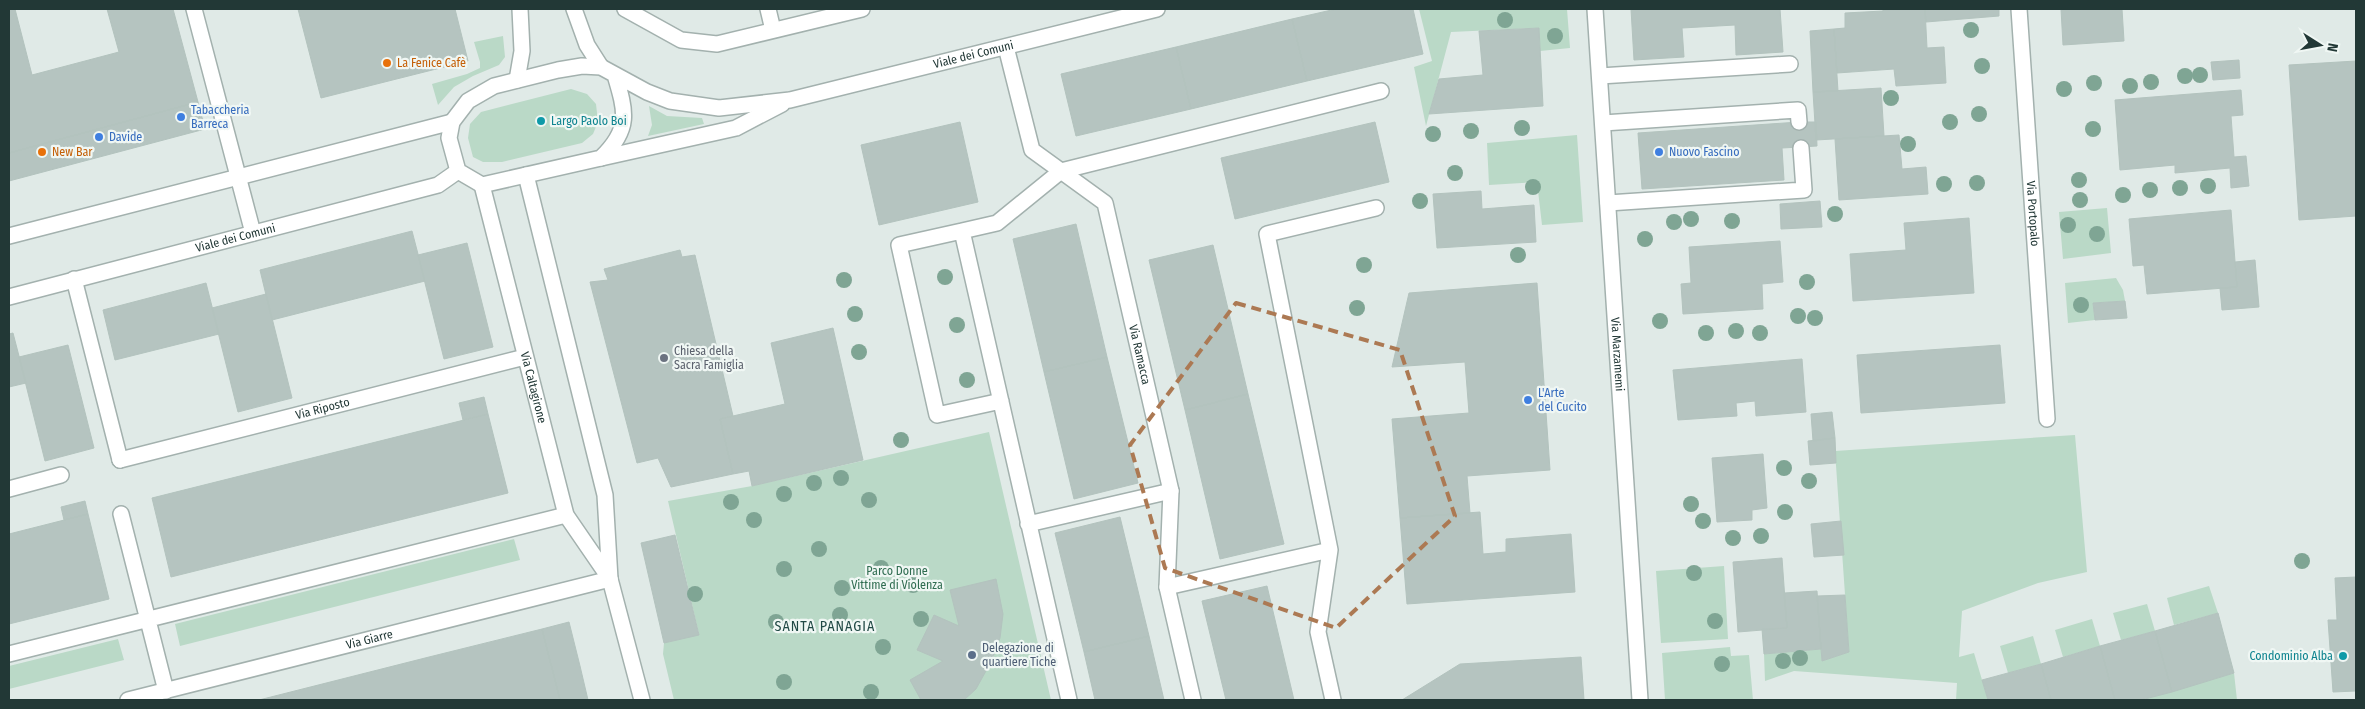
<svg xmlns="http://www.w3.org/2000/svg" width="2365" height="709" viewBox="0 0 2365 709" font-family="'Fira Sans Condensed',sans-serif">
<style>
.green{fill:#bad9c7}
.building{fill:#b5c4c0;stroke:#b3c3be}
.lines{fill:none;stroke-linecap:round;stroke-linejoin:round}
.service-casing{stroke:#a3b1ae;stroke-width:18}
.minor-casing{stroke:#a3b1ae;stroke-width:18}
.tertiary-casing{stroke:#a3b1ae;stroke-width:18}
.service{stroke:#fff;stroke-width:15}
.minor{stroke:#fff;stroke-width:15}
.tertiary{stroke:#fff;stroke-width:15}
.tree{fill:#7fa594}
.marked{fill:none;stroke:#ac7953;stroke-width:4;stroke-dasharray:10 6;stroke-linejoin:round}
.food-dot{fill:#e8710a;stroke:#f0f7f4;stroke-width:2}
.shop-dot{fill:#3f7fe0;stroke:#f0f7f4;stroke-width:2}
.culture-dot{fill:#0f9aa8;stroke:#f0f7f4;stroke-width:2}
.worship-dot{fill:#6b7280;stroke:#f0f7f4;stroke-width:2}
.service-dot{fill:#5c6f8a;stroke:#f0f7f4;stroke-width:2}
.labels{text-anchor:middle;dominant-baseline:central;stroke-width:4.5;stroke-linejoin:round;paint-order:stroke}
.street-label{font-size:12px;fill:#223836;stroke:#f0f7f4}
.food-label{font-size:12px;fill:#c56008;stroke:#f0f7f4;text-anchor:start}
.shop-label{font-size:12px;fill:#366cbe;stroke:#f0f7f4;text-anchor:start}
.culture-label{font-size:12px;fill:#0d838f;stroke:#f0f7f4;text-anchor:start}
.worship-label{font-size:12px;fill:#5b616d;stroke:#f0f7f4;text-anchor:start}
.park-label{font-size:12px;fill:#2f6c50;stroke:#f0f7f4}
.service-label{font-size:12px;fill:#4e5e75;stroke:#f0f7f4;text-anchor:start}
.neighbourhood-label{font-size:14px;letter-spacing:1px;fill:#204945;stroke:#f0f7f4}
</style>
<rect width="100%" height="100%" fill="#e0eae7"/>
<path class="green" d="M1419,9H1567L1570,48L1540,51L1539,28L1451,32L1426,126L1414,67L1432,61Z
M503,36L505,57L499,65L473,76L454,87L438,105L432,84L467,74L480,68V62L474,42Z
M571,89L587,94L596,104L598,122L593,134L582,143L502,162H483L473,157L468,138L470,124L481,112Z
M649,106L667,116L702,118L704,124L648,136L652,125Z
M1577,135L1583,222L1542,225L1537,182L1489,185L1487,143Z
M2107,208L2111,253L2063,259L2059,212Z
M2116,278L2123,290L2125,301L2093,303L2095,320L2068,323L2065,283Z
M989,432L1051,700H674L663,654L664,643L699,634L668,501L752,486Z
M2075,435L2087,572L2038,583L1962,611L1959,657L1974,653L1988,700H1956L1957,683L1794,671L1765,681L1764,654L1821,649L1822,661L1849,652L1835,451Z
M514,539L520,560L180,646L175,624Z
M1724,566L1728,639L1661,643L1656,571Z
M2209,586L2218,613L2174,625L2167,598Z
M2147,604L2155,631L2121,640L2113,613Z
M2092,619L2100,646L2063,657L2055,630Z
M2033,636L2041,664L2008,673L2000,646Z
M118,639L124,660L9,689V666Z
M1730,647L1731,656L1749,655L1753,700H1665L1662,653Z
M2234,673L2237,700H2141Z"/>
<path class="building" d="M9,9H15L32,75L119,52L107,9H173L198,102L9,153Z
M298,9H455L468,61L321,98Z
M1336,9H1413L1423,54L1307,81L1292,19Z
M1631,9H1780L1783,52L1736,55L1735,25L1682,28L1684,57L1634,60Z
M1883,9H1925L1927,48L1944,47L1946,83L1896,86L1894,69L1837,73L1834,29L1845,28V13L1883,11Z
M1925,9H1999V16L1926,22Z
M2061,9H2122L2124,41L2063,45Z
M1292,19L1307,81L1191,109L1176,47Z
M1539,28L1543,106L1429,114L1439,79L1483,75L1479,31Z
M1834,29L1838,91L1813,92L1810,31Z
M1176,47L1191,109L1076,136L1061,74Z
M2239,60L2240,78L2213,80L2211,62Z
M2356,61V216L2299,220L2289,65Z
M1881,88L1884,136L1816,140L1813,92Z
M2241,90L2243,115L2231,116L2234,157L2246,156L2249,186L2231,188L2230,168L2175,173V165L2120,170L2115,100Z
M198,102L205,129L9,181V153Z
M960,122L978,202L879,225L861,145Z
M1375,122L1389,182L1235,219L1221,158Z
M1799,122H1816L1817,146L1782,148L1784,180L1642,189L1638,133Z
M1899,135L1902,169L1926,167L1928,194L1839,200L1835,139Z
M1481,191L1482,209L1534,205L1536,242L1437,248L1433,194Z
M1820,201L1822,227L1781,229L1780,204Z
M2231,210L2237,287L2147,294L2144,265L2133,266L2129,219Z
M1969,218L1974,293L1853,301L1850,254L1906,250L1904,223Z
M1076,224L1107,357L1044,372L1013,239Z
M412,231L425,281L272,320L260,270Z
M1780,241L1783,282L1762,284L1763,309L1683,314L1681,284L1691,283L1689,247Z
M467,243L493,347L444,359L418,255Z
M1213,245L1248,394L1185,410L1149,260Z
M680,250L682,257L695,255L733,416L720,419L733,474L671,487L658,458L637,463L590,282L608,280L604,269Z
M2255,260L2259,307L2222,310L2220,288L2237,287L2235,262Z
M206,283L219,334L115,360L103,310Z
M1537,283L1550,470L1467,476L1470,513L1400,518L1392,419L1469,413L1465,362L1392,367L1409,293Z
M266,294L292,398L238,412L212,308Z
M2125,301L2127,318L2095,320L2093,303Z
M833,328L863,460L752,486L749,471L733,474L720,419L785,404L771,343Z
M13,333L26,383L9,387V334Z
M68,345L94,448L45,461L19,357Z
M2000,345L2005,403L1861,413L1857,355Z
M1107,357L1138,483L1074,499L1044,372Z
M1802,359L1806,412L1756,416L1755,401L1736,403L1737,416L1678,420L1673,370Z
M1248,394L1284,544L1220,559L1185,410Z
M484,397L488,414L463,420L459,403Z
M1832,412L1835,438L1813,441L1811,414Z
M488,414L508,493L171,577L152,498Z
M1835,438L1836,463L1810,465L1808,441Z
M1763,454L1767,508L1752,510V520L1717,522L1712,458Z
M85,501L88,514L64,520L61,507Z
M1480,512L1483,554L1506,552V539L1571,534L1575,592L1407,604L1400,518Z
M88,514L109,599L9,624V534Z
M1120,517L1149,636L1084,652L1055,533Z
M1841,521L1844,555L1814,557L1811,524Z
M675,535L699,635L664,643L641,543Z
M1782,558L1787,628L1738,632L1733,562Z
M2356,577V691L2333,692L2328,620H2337L2335,578Z
M996,579L1003,614L1000,638L992,660L976,689L964,700H921L910,680L943,661L917,650L934,615L959,626L950,590Z
M1267,586L1294,700H1226L1202,601Z
M1817,591L1821,649L1764,654L1762,629L1787,628L1784,593Z
M1845,595L1849,652L1822,661L1817,596Z
M2218,613L2234,673L2172,692L2155,631Z
M569,622L580,666L588,700H560L542,629Z
M542,629L560,700H259L429,657Z
M2155,631L2172,692L2141,700H2115L2100,646Z
M1149,636L1164,700H1095L1084,652Z
M2100,646L2115,700H2051L2041,664Z
M1581,657L1584,700H1402L1460,664Z
M2041,664L2051,700H1988L1982,680Z"/>
<g class="lines">
<defs>
<path id="service" d="M194,9L253,233
M625,9L681,40L717,44L862,9
M768,9L773,30
M1600,76L1790,64
M1603,123L1798,110L1799,122
M1608,203L1804,190L1801,148
M962,231L899,245L937,415L1001,401
M9,236L452,122
M74,279L120,460
M121,514L166,691
M1028,524L1171,491
M1167,587L1330,550
M9,654L566,515
M1069,700L962,231L997,223L1061,171L1381,91
M1333,700L1318,632L1330,550L1267,234L1376,208"/>
<g id="minor">
<path d="M574,9L587,45L601,67"/>
<path id="s1" d="M1595,9L1640,700"/>
<path id="s2" d="M2019,9L2047,419"/>
<path id="s3" d="M1006,47L1032,150L1105,203L1171,491L1167,587L1193,700"/>
<path d="M517,80L522,51L520,9"/>
<path d="M526,175L605,495L610,579L642,700"/>
<path id="s4" d="M482,185L566,515L610,579"/>
<path id="s5" d="M120,460L525,357"/>
<path d="M9,489L61,475"/>
<path id="s6" d="M128,700L610,579"/>
</g>
<g id="tertiary">
<path id="s7" d="M615,75C626,112 631,129 601,158L482,185L458,171L449,138L452,122L468,101L494,86L558,70L582,66L601,67L647,92L670,101L719,108L790,100L1157,9"/>
<path d="M601,158L736,128L782,104"/>
<path id="s8" d="M9,297L438,185L458,171"/>
</g>
</defs>
<use href="#service" class="service-casing"/>
<use href="#minor" class="minor-casing"/>
<use href="#tertiary" class="tertiary-casing"/>
<use href="#service" class="service"/>
<use href="#minor" class="minor"/>
<use href="#tertiary" class="tertiary"/>
</g>
<g class="tree">
<circle cx="1505" cy="20" r="8"/>
<circle cx="1971" cy="30" r="8"/>
<circle cx="1555" cy="36" r="8"/>
<circle cx="1982" cy="66" r="8"/>
<circle cx="2200" cy="75" r="8"/>
<circle cx="2185" cy="76" r="8"/>
<circle cx="2151" cy="82" r="8"/>
<circle cx="2094" cy="83" r="8"/>
<circle cx="2130" cy="86" r="8"/>
<circle cx="2064" cy="89" r="8"/>
<circle cx="1891" cy="98" r="8"/>
<circle cx="1979" cy="114" r="8"/>
<circle cx="1950" cy="122" r="8"/>
<circle cx="1522" cy="128" r="8"/>
<circle cx="2093" cy="129" r="8"/>
<circle cx="1471" cy="131" r="8"/>
<circle cx="1433" cy="134" r="8"/>
<circle cx="1908" cy="144" r="8"/>
<circle cx="1455" cy="173" r="8"/>
<circle cx="2079" cy="180" r="8"/>
<circle cx="1977" cy="183" r="8"/>
<circle cx="1944" cy="184" r="8"/>
<circle cx="2208" cy="186" r="8"/>
<circle cx="1533" cy="187" r="8"/>
<circle cx="2180" cy="188" r="8"/>
<circle cx="2150" cy="190" r="8"/>
<circle cx="2123" cy="195" r="8"/>
<circle cx="2080" cy="200" r="8"/>
<circle cx="1420" cy="201" r="8"/>
<circle cx="1835" cy="214" r="8"/>
<circle cx="1691" cy="219" r="8"/>
<circle cx="1732" cy="221" r="8"/>
<circle cx="1674" cy="222" r="8"/>
<circle cx="2068" cy="225" r="8"/>
<circle cx="2097" cy="234" r="8"/>
<circle cx="1645" cy="239" r="8"/>
<circle cx="1518" cy="255" r="8"/>
<circle cx="1364" cy="265" r="8"/>
<circle cx="945" cy="277" r="8"/>
<circle cx="844" cy="280" r="8"/>
<circle cx="1807" cy="282" r="8"/>
<circle cx="2081" cy="305" r="8"/>
<circle cx="1357" cy="308" r="8"/>
<circle cx="855" cy="314" r="8"/>
<circle cx="1798" cy="316" r="8"/>
<circle cx="1815" cy="318" r="8"/>
<circle cx="1660" cy="321" r="8"/>
<circle cx="957" cy="325" r="8"/>
<circle cx="1736" cy="331" r="8"/>
<circle cx="1706" cy="333" r="8"/>
<circle cx="1760" cy="333" r="8"/>
<circle cx="859" cy="352" r="8"/>
<circle cx="967" cy="380" r="8"/>
<circle cx="901" cy="440" r="8"/>
<circle cx="1784" cy="468" r="8"/>
<circle cx="841" cy="478" r="8"/>
<circle cx="1809" cy="481" r="8"/>
<circle cx="814" cy="483" r="8"/>
<circle cx="784" cy="494" r="8"/>
<circle cx="869" cy="500" r="8"/>
<circle cx="731" cy="502" r="8"/>
<circle cx="1691" cy="504" r="8"/>
<circle cx="1785" cy="512" r="8"/>
<circle cx="754" cy="520" r="8"/>
<circle cx="1703" cy="521" r="8"/>
<circle cx="1761" cy="536" r="8"/>
<circle cx="1733" cy="538" r="8"/>
<circle cx="819" cy="549" r="8"/>
<circle cx="2302" cy="561" r="8"/>
<circle cx="881" cy="568" r="8"/>
<circle cx="784" cy="569" r="8"/>
<circle cx="1694" cy="573" r="8"/>
<circle cx="913" cy="585" r="8"/>
<circle cx="842" cy="588" r="8"/>
<circle cx="695" cy="594" r="8"/>
<circle cx="840" cy="615" r="8"/>
<circle cx="921" cy="619" r="8"/>
<circle cx="1715" cy="621" r="8"/>
<circle cx="776" cy="622" r="8"/>
<circle cx="883" cy="647" r="8"/>
<circle cx="1800" cy="658" r="8"/>
<circle cx="1783" cy="661" r="8"/>
<circle cx="1722" cy="664" r="8"/>
<circle cx="784" cy="682" r="8"/>
<circle cx="871" cy="692" r="8"/>
</g>
<path class="marked" d="M1236,303L1400,350L1455,516L1336,628L1165,568L1130,445Z"/>
<g class="food-dot">
<circle cx="387" cy="63" r="5"/>
<circle cx="42" cy="152" r="5"/>
</g>
<g class="shop-dot">
<circle cx="181" cy="117" r="5"/>
<circle cx="99" cy="137" r="5"/>
<circle cx="1659" cy="152" r="5"/>
<circle cx="1528" cy="400" r="5"/>
</g>
<g class="culture-dot">
<circle cx="541" cy="121" r="5"/>
<circle cx="2343" cy="656" r="5"/>
</g>
<circle class="worship-dot" cx="664" cy="358" r="5"/>
<circle class="service-dot" cx="972" cy="655" r="5"/>
<g class="labels">
<g class="street-label">
<text stroke="none"><textPath href="#s7" startOffset="844">Viale dei Comuni</textPath></text>
<text stroke="none"><textPath href="#s2" startOffset="205">Via Portopalo</textPath></text>
<text stroke="none"><textPath href="#s8" startOffset="234">Viale dei Comuni</textPath></text>
<text stroke="none"><textPath href="#s1" startOffset="346">Via Marzamemi</textPath></text>
<text stroke="none"><textPath href="#s3" startOffset="352">Via Ramacca</textPath></text>
<text stroke="none"><textPath href="#s4" startOffset="209">Via Caltagirone</textPath></text>
<text stroke="none"><textPath href="#s5" startOffset="209">Via Riposto</textPath></text>
<text stroke="none"><textPath href="#s6" startOffset="249">Via Giarre</textPath></text>
</g>
<g class="food-label">
<text x="397" y="63">La Fenice Cafè</text>
<text x="52" y="152">New Bar</text>
</g>
<g class="shop-label">
<text x="191" y="110">Tabaccheria<tspan x="191" dy="14">Barreca</tspan></text>
<text x="109" y="137">Davide</text>
<text x="1669" y="152">Nuovo Fascino</text>
<text x="1538" y="393">L'Arte<tspan x="1538" dy="14">del Cucito</tspan></text>
</g>
<g class="culture-label">
<text x="551" y="121">Largo Paolo Boi</text>
<text x="2333" y="656" text-anchor="end">Condominio Alba</text>
</g>
<g class="worship-label">
<text x="674" y="351">Chiesa della<tspan x="674" dy="14">Sacra Famiglia</tspan></text>
</g>
<g class="park-label">
<text x="897" y="571">Parco Donne<tspan x="897" dy="14">Vittime di Violenza</tspan></text>
</g>
<g class="service-label">
<text x="982" y="648">Delegazione di<tspan x="982" dy="14">quartiere Tiche</tspan></text>
</g>
<g class="neighbourhood-label">
<text x="825" y="626">SANTA PANAGIA</text>
</g>
</g>
<rect width="2365" height="709" fill="none" stroke="#223836" stroke-width="20"/>
<g transform="translate(2320 45) rotate(101)" stroke="#f0f7f4" stroke-width="4" paint-order="stroke">
<path d="M0-4L9 19L0 12L-9 19Z" fill="#223836"/>
<text y="-8" font-size="14" font-weight="bold" text-anchor="middle" fill="#223836">N</text>
</g>
</svg>
